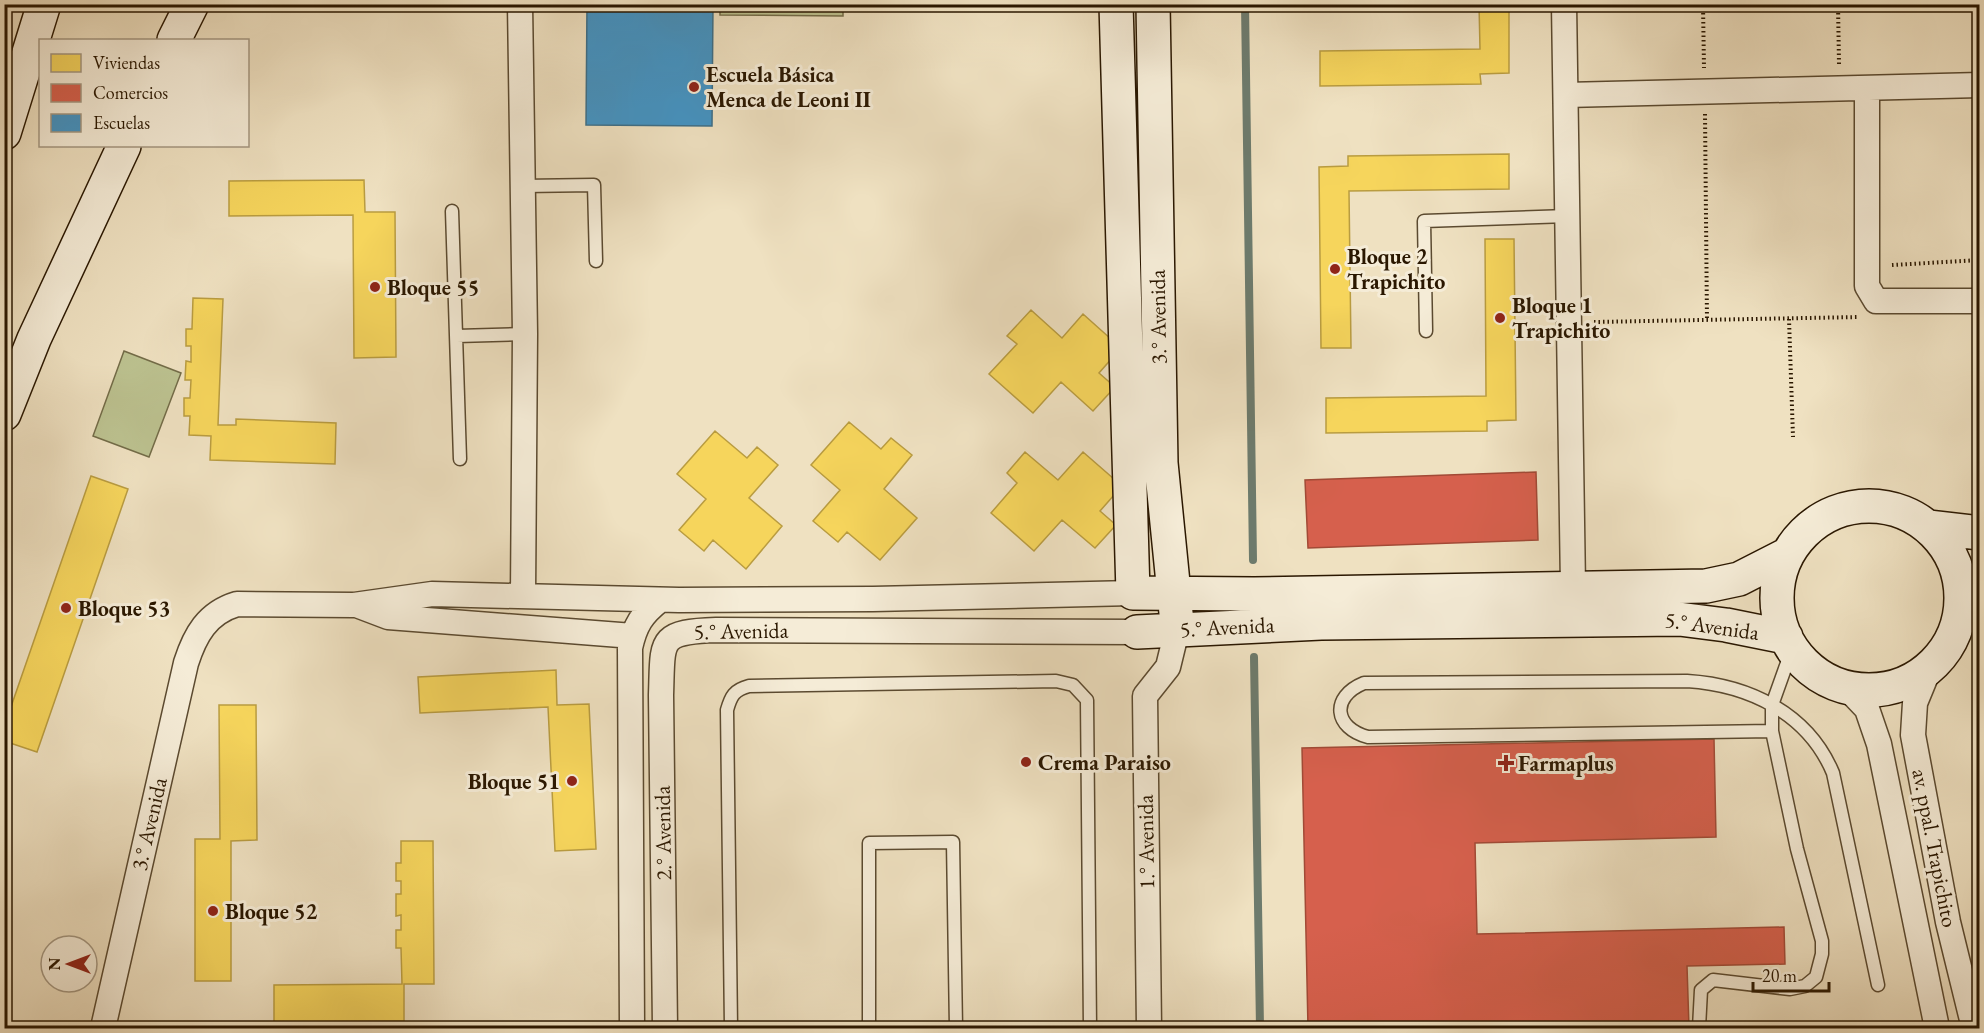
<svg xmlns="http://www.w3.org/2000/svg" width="1984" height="1033" viewBox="0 0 1984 1033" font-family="'EB Garamond',serif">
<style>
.green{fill:#bcc290;stroke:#736c48;stroke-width:1.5}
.homes{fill:#f6d55c;stroke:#b99c40;stroke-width:1.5}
.shops{fill:#d6604d;stroke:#a24a36;stroke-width:1.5}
.schools{fill:#4393c3;stroke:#3c6e88;stroke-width:1.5}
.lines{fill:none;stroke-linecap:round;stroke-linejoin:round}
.stream{stroke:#6d7b6d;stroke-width:8}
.lane-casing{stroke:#5b4a30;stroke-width:15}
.street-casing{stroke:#5b4a30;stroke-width:27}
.secondary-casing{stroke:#2a1700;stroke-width:36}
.path{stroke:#2a1700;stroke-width:4;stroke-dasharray:1.5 3;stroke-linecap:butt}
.lane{stroke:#f5ecd7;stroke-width:12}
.street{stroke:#f5ecd7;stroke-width:24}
.secondary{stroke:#f5ecd7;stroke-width:33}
.poi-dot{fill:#8f2418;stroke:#f5ecd7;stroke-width:2}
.labels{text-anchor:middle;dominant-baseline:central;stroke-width:6;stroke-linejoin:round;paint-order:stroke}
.poi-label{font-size:22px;font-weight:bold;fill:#2a1700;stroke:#f5ecd7;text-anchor:start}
.street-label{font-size:22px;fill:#2a1700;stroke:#f5ecd7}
</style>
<rect width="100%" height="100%" fill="#efe1c1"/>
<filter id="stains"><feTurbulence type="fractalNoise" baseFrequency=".00333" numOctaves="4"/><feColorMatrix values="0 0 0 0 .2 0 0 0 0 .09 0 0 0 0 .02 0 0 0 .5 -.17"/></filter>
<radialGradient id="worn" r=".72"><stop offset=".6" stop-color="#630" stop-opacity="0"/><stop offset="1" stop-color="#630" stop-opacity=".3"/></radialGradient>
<path class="green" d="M720,5H843V16L720,15Z
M124,351L181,373L149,457L93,436Z"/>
<path class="homes" d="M1479,4H1509V73L1480,74L1481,84L1320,86V51L1480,49Z
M1509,154V189L1349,191L1351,348H1321L1319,167L1348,166V156Z
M364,180L365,212H395L396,357L354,358L353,215L229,216V181Z
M1485,239H1514L1516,420L1487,421V431L1326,433V398L1486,396Z
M193,298L223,299L218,425H236V419L336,423L335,464L210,460L211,436L189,435L190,416H184V398H190L191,380H185L186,361L191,362V346H186V329H192Z
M1031,310L1062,338L1083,314L1121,348L1099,373L1115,387L1093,411L1061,382L1033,413L989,374L1017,344L1007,336Z
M849,422L881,449L891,438L912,455L884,489L917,518L880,560L847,532L838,542L813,521L840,490L811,465Z
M715,431L747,458L757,447L778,465L749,498L782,526L746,569L713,540L704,551L679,530L706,499L677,474Z
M1025,452L1058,480L1083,452L1122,486L1100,511L1116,525L1095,548L1062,520L1034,551L991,513L1017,483L1007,473Z
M91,476L128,489L37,752L4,741V727Z
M556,670L557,705L589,704L596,849L555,851L548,707L420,713L418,677Z
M219,705H256L257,840L231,841V981H195V839H220Z
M401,841H433L434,984H404V1021L274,1022V985L402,984L401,948H396V930H401V915L396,916V894H401V881H396V863H401Z"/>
<path class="shops" d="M1536,472L1538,540L1308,548L1305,480Z
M1714,739L1716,837L1475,843L1477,934L1784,927L1785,964L1687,966L1689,1028H1308L1302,748Z"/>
<path class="schools" d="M587,4H713L712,126L586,125Z"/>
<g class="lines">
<path class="stream" d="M1245,4L1253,560
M1254,657L1260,1028"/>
<defs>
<path id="lane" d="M523,186L594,185L596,261
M452,211L460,459
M1426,331L1424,221L1568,216
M457,336L525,334
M1772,731L1368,737C1334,728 1330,697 1364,683L1687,681C1749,685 1808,713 1833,773L1878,985
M731,1028L727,710C731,696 734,690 749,686L1056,681L1073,685L1087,700L1090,1028
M869,1028V843L953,842L956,1028
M1699,1028L1701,990L1713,980L1790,989L1805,986L1816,977L1822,954V941L1797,849L1772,731V705L1792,649"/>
<path id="street" d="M520,4L525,334L523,595
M1564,4L1573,587
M1867,89V286L1876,301H1972
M1566,95L1980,85
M359,606L388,617L633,636
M1929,669L1915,703L1913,735L1948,922L1974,1028
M1846,687L1867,709L1879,744L1937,1028
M103,1028L186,663C195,635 207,613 237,604L354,605L432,594L679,600L873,599L1133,593
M632,1028L630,648C635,625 642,614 660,600
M665,1028L661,695C663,640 657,632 716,630L1137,632
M1149,1028L1145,696L1168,667L1177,630"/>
<path id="secondary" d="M1116,4L1133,593L1254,594L1706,586L1739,579L1788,554
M1153,4L1161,463L1176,613
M174,40L192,4
M4,133L44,4
M4,414L34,339L124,146
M1777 598a92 92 0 1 1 184 0a92 92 0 1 1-184 0Z
M1928,527L1980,533
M1137,632L1321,623L1679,619L1726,625L1786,637"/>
</defs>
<use href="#lane" class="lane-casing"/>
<use href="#street" class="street-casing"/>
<use href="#secondary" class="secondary-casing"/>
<path class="path" d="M1703,4L1704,68
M1838,4L1839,64
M1705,114L1707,321
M1892,265L1980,260
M1789,319L1793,437
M1594,322L1859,317"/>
<use href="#lane" class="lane"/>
<use href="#street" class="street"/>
<use href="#secondary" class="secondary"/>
</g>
<g class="poi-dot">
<circle cx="694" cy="87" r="6"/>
<circle cx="1335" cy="269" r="6"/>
<circle cx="375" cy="287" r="6"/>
<circle cx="1500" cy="318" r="6"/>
<circle cx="66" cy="608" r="6"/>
<circle cx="1026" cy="762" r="6"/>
<path d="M1503 754h6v6h6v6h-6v6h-6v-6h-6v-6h6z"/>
<circle cx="572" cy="781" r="6"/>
<circle cx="213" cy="911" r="6"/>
</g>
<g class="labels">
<g class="poi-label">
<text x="706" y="74">Escuela Básica<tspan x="706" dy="25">Menca de Leoni II</tspan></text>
<text x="1347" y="256">Bloque 2<tspan x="1347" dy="25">Trapichito</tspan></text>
<text x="387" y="287">Bloque 55</text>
<text x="1512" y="305">Bloque 1<tspan x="1512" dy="25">Trapichito</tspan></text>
<text x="78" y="608">Bloque 53</text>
<text x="1038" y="762">Crema Paraiso</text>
<text x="1518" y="763">Farmaplus</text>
<text x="560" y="781" text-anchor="end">Bloque 51</text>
<text x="225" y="911">Bloque 52</text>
</g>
<g class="street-label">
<text transform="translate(1158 317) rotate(-91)">3.° Avenida</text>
<text transform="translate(1712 626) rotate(8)">5.° Avenida</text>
<text transform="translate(1227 627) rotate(-3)">5.° Avenida</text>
<text transform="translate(741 631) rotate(-1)">5.° Avenida</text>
<text transform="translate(149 824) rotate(-77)">3.° Avenida</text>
<text transform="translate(663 833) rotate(-91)">2.° Avenida</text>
<text transform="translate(1146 842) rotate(-91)">1.° Avenida</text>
<text transform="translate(1935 848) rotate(79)">av. ppal. Trapichito</text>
</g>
</g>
<rect width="1984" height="1033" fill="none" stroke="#efe1c1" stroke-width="24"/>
<rect x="6" y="6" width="1972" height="1021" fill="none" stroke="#2a1700" stroke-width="3"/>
<rect x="12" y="12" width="1960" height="1009" fill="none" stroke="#2a1700" stroke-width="1.5"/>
<rect x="39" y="39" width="210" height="108" fill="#f5ecd7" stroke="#a49781" stroke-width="1.5"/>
<rect x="51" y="54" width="30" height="18" fill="#f6d55c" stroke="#a49781" stroke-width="1.5"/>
<text x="93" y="69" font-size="18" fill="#2a1700">Viviendas</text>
<rect x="51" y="84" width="30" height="18" fill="#d6604d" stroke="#a49781" stroke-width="1.5"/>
<text x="93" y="99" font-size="18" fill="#2a1700">Comercios</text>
<rect x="51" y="114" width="30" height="18" fill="#4393c3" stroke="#a49781" stroke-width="1.5"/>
<text x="93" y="129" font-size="18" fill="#2a1700">Escuelas</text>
<g transform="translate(69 964) rotate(270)"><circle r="28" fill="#f5ecd7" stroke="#a49781" stroke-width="1.5"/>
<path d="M0-4.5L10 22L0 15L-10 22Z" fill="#8f2418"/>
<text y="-9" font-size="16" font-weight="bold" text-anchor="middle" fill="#2a1700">N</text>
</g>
<path d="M1753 982v9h76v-9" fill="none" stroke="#2a1700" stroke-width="3"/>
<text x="1762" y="982" font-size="18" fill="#2a1700" stroke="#f5ecd7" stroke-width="4.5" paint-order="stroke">20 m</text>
<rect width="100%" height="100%" filter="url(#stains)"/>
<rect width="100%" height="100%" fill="url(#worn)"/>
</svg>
